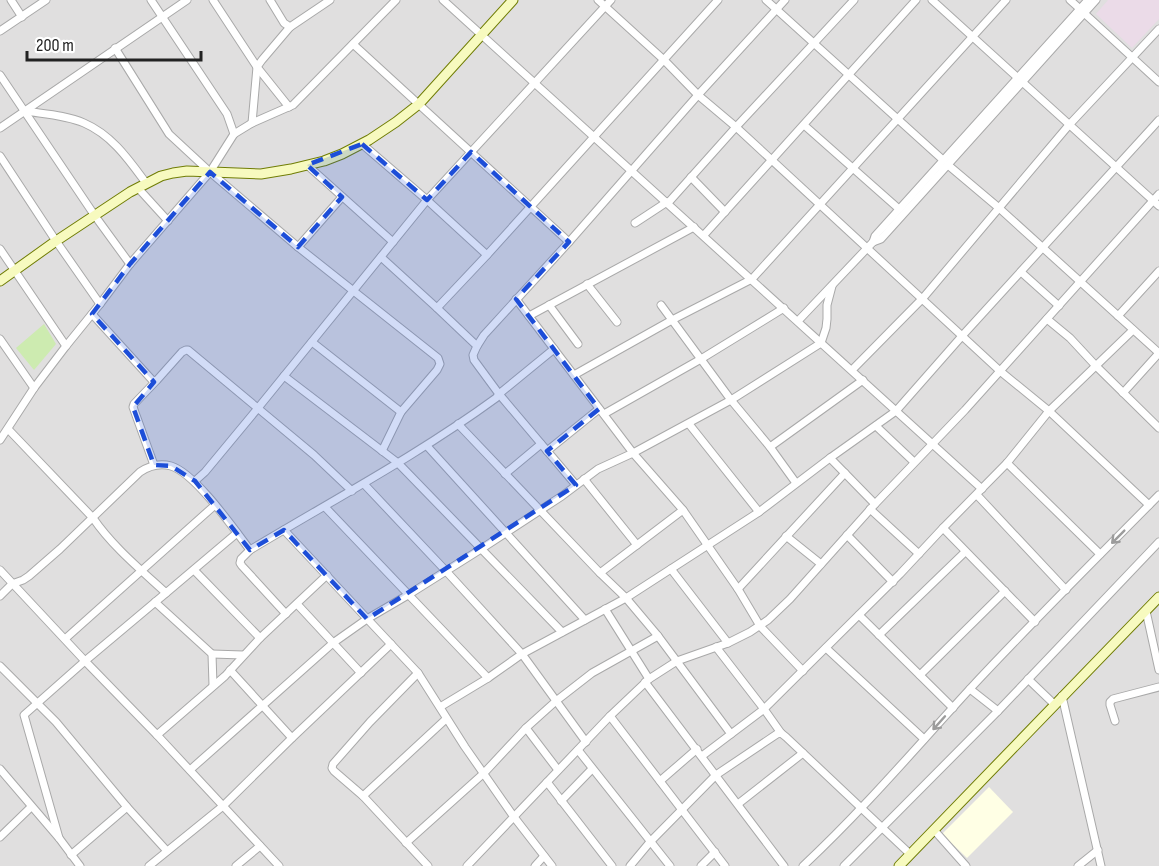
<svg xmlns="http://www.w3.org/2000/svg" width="1159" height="866" font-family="'Sofia Sans Condensed',sans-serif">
	<rect width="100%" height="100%" fill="#f2efe9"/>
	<!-- residential -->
	<rect fill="#e0dfdf" x="0" y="0" width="1159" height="866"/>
	<!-- industrial -->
	<path fill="#ebdbe8" d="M 1108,0 L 1159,0 L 1159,19 L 1132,48 L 1096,14 Z"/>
	<!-- education -->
	<path fill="#ffffe5" d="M 989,787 L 1013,812 L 967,858 L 942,834 Z"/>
	<!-- grass -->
	<path fill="#cdebb0" d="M 44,324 L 56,344 L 34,370 L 16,348 Z"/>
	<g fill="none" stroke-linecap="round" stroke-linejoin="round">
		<!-- street casing -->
		<g stroke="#a9a9a9" stroke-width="9">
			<g id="street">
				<path d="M 11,0 L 22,17"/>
				<path d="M 151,0 L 227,114 L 234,134"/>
				<path d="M 213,0 L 257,67 L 289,107"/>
				<path d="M 270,0 L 284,23 L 290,27 L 330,0"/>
				<path d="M 443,0 L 982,489"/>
				<path d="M 598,0 L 664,60 L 698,95 L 736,127 L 1000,371 L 1049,411 L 1149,505"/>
				<path d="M 766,0 L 943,160"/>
				<path d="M 932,0 L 1159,206"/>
				<path d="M 1070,0 L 1080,9"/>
				<path d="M 1084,13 L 1159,82"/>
				<path d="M 0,31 L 46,0"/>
				<path d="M 353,44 L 569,242"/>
				<path d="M 115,48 L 169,134 L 210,172 L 298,247 L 438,358 L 440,364 L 437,370 L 401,412 L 382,451"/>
				<path d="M 0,75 L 95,216 L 130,264"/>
				<path d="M 25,111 C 44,114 66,115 84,123 C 112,135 129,160 146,183"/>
				<path d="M 252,123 L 257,67 L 262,60 L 290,27"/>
				<path d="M 804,125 L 899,209"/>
				<path d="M 0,128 L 187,0"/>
				<path d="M 362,144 L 427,200 L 487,255"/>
				<path d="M 0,156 L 56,241 L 100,304"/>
				<path d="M 307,165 L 393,242"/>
				<path d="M 948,165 L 999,208 L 1159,353"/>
				<path d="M 691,177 L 725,212"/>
				<path d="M 138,188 L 168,221"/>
				<path d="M 668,203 L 736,127 L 854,0"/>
				<path d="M 635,223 L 667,202"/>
				<path d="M 704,235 L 916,0"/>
				<path d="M 873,242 L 881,239 L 1096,0"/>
				<path d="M 298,247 L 342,197"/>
				<path d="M 0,249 L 66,346"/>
				<path d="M 381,257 L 437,308 L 487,255 L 718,0"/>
				<path d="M 1021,272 L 1059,306"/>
				<path d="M 587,284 L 617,322"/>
				<path d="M 516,299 L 633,453 L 683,510 L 738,589 L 760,626 L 803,671"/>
				<path d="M 549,305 L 578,344"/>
				<path d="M 661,305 L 731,400 L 770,447 L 863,380"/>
				<path d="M 437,308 L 477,346"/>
				<path d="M 92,314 L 153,381 L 157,380 L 182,352 L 186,350 L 188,350 L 314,455 L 352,491"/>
				<path d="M 529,316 L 694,227"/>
				<path d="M 1118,316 L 1159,271"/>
				<path d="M 1047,319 L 1070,338 L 1096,366 L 1159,428"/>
				<path d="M 798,321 L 873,242 L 875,236 L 1088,0"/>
				<path d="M 0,339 L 34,388"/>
				<path d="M 312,342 L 401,412"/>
				<path d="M 554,349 L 499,394 L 576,485"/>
				<path d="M 852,370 L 923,298 L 1069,125 L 1159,29"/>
				<path d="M 574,375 L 672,320 L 752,279 L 1006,0"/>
				<path d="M 284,376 L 398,463 L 562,632"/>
				<path d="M 1123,393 L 1159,353"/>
				<path d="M 604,414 L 701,359 L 784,308"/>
				<path d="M 458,424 L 600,573 L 626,598 L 759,512 L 830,458 L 896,411 L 962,336 L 1159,120"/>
				<path d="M 689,424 L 759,512"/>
				<path d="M 876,426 L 914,462"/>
				<path d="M 8,429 L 93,518 C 112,546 141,570 166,593 L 237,533"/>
				<path d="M 0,440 L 34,388 L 66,346 L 100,304 L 130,264 L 210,172 L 234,134 L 252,123 L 293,105 L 396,0"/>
				<path d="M 427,446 L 585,620"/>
				<path d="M 770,447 L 796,483"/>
				<path d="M 547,451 L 599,409"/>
				<path d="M 830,458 L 875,504"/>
				<path d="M 1007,463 L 1100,554"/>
				<path d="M 154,465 L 133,407 L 134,404 L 156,381"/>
				<path d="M 505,474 L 541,444"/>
				<path d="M 584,479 L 637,545"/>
				<path d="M 195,481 L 205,472 L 258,408 L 427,200 L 611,0"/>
				<path d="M 364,484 L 446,571 L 522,654 L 586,742"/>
				<path d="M 977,495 L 1066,590"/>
				<path d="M 325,507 L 488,678"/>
				<path d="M 870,509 L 919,554"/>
				<path d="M 943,528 L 1035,622"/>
				<path d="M 284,530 L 418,673 L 465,747 L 514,817 L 552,866"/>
				<path d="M 847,535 L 893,582"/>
				<path d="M 786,536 L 821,564"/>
				<path d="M 671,569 L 728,643"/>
				<path d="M 0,570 L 85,661 L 24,715 L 59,838"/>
				<path d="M 194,570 L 260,638"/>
				<path d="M 600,573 L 683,510"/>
				<path d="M 738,589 L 845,473"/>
				<path d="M 166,593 L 85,661 L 157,735 L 225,676 L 260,638 L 327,575"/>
				<path d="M 0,596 L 12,584 L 23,580 L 29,576 L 60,549 L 140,472 C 149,466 160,463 171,466 C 195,473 234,529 250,550"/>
				<path d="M 155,602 L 212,654 L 213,685"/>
				<path d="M 297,604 L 361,673"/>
				<path d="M 605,609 L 649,679"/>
				<path d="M 1146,611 L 1159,670"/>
				<path d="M 286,614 L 242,566 L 240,563 L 241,559 L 250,550 C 333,500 418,455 496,398 L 499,394 L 474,360 L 473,355 L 477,346 L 484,335 L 569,242 L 698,95 L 785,0"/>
				<path d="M 859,615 L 953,708"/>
				<path d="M 879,635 L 965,552"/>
				<path d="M 65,639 L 215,505"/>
				<path d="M 716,647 L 764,709 L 781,733"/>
				<path d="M 826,648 L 924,739"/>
				<path d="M 212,654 L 243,655"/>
				<path d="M 0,666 L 56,722 L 127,807 L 167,851"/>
				<path d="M 230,670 L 292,738"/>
				<path d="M 418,673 L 370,722 L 333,764 L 332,768 L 334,771 L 363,796 L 428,866"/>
				<path d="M 920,675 L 1005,591"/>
				<path d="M 1028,679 L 1054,704"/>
				<path d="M 645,682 L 784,866"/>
				<path d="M 970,689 L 998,711"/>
				<path d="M 1062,696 L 1101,866"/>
				<path d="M 440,707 L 488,678 L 522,654 L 626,598 L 658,636 L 731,734 L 702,756"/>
				<path d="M 610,716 L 725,866"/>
				<path d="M 1115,721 L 1110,705 L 1110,702 L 1113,699 L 1159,687"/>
				<path d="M 526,728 L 558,770"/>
				<path d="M 731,734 L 764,709 L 900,574 L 943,528 L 1007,463 L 1049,411 L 1133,330"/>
				<path d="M 157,735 L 279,866"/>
				<path d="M 578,750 L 670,866"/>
				<path d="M 0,769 L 59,838 L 80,866"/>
				<path d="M 190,770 L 333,643 L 367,619 L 408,595 L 481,549 L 562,496 L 598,469 L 633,453 L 731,400 L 821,343 L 826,328 L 827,319 L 827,305 L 832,286"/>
				<path d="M 660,781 L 697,749"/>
				<path d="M 547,782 L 612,866"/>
				<path d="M 363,796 L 446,719"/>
				<path d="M 561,801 L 592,769"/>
				<path d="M 738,804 L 803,753"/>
				<path d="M 934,830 L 966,866"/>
				<path d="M 0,837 L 31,807"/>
				<path d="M 406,843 L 484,773 L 526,728 L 556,701 L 592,673 L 658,636"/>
				<path d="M 71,855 L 127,807"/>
				<path d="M 149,866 L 223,806 L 292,738 L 391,644"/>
				<path d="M 236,866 L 260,846"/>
				<path d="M 467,866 L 610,716 L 649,679 L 677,661 L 728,643 L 750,632 L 768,620 L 790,599 L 875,504 L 965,410 L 1159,194"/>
				<path d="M 535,866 L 544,856"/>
				<path d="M 630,866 L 650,842 L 716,775 L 777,734 L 781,733 L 786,737 L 910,854"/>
				<path d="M 701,866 L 715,852"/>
				<path d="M 803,866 C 862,811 914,750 968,691 C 1030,624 1095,560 1159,495"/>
				<path d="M 844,866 L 998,711 L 1159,542"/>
				<path d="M 1078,866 L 1098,850"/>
			</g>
		</g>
		<!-- secondary casing -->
		<g stroke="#707d05" stroke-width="11">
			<g id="secondary">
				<path d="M 0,281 L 56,241 L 130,192 L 161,176 L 173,173 L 187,171 L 261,174 L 291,169 L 324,161 L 342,154 L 369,140 L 396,122 L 419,104 L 513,0"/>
				<path d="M 899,866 L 1159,597"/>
			</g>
		</g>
		<!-- street -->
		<use href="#street" stroke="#fff" stroke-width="7"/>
		<!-- secondary -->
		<use href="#secondary" stroke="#f7fabf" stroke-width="9"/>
	</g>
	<!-- one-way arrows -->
	<defs><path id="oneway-shaft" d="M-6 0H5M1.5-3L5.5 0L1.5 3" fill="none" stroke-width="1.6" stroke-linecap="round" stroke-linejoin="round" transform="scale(1.5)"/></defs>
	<g stroke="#9c9c9c">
		<use href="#oneway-shaft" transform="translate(1118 537) rotate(135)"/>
		<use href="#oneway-shaft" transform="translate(939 723) rotate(132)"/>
	</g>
	<!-- marked area -->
	<path fill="#1d4ed8" fill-opacity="0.2" stroke="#1d4ed8" stroke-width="4.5" stroke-dasharray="12 8" stroke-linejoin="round" d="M 362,144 L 427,200 L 471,152 L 569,242 L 516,299 L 599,409 L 547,451 L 576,485 L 367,619 L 284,530 L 250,550 L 195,481 L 171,466 L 154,465 L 133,407 L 154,382 L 92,314 L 130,264 L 210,172 L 298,247 L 342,197 L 307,165 Z"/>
	<!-- scale -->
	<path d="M27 51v9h174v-9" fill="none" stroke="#222222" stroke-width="3"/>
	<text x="36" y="51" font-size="18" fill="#222222" stroke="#ffffff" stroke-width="4.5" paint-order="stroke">200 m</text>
</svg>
